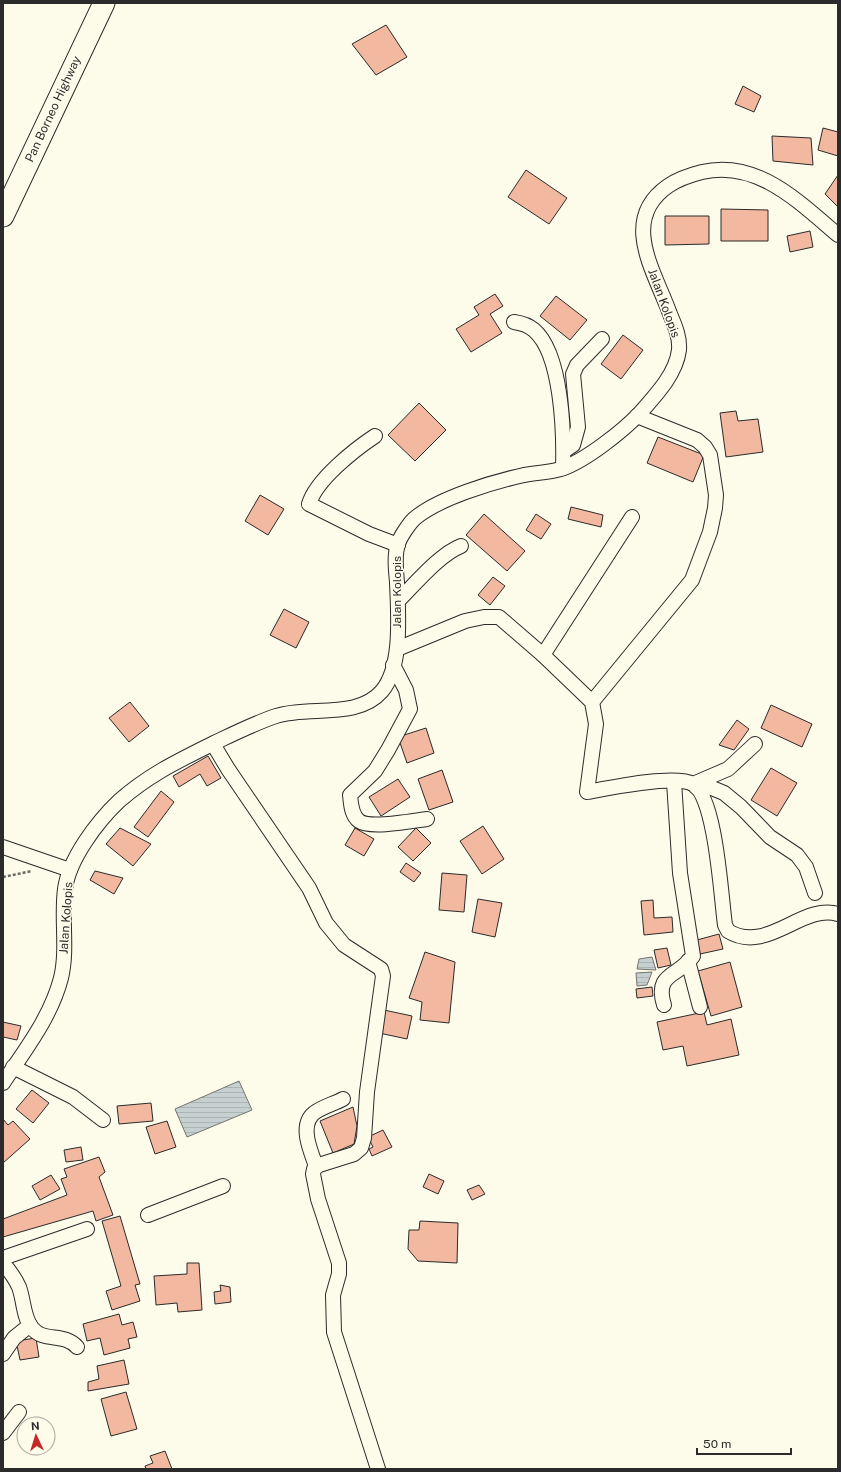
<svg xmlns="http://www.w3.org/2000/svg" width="841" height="1472" font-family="'Public Sans',sans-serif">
	<defs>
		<pattern id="water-rules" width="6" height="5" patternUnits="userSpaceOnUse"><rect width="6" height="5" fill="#c7d0d0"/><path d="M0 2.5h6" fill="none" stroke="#abb3b3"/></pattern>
	</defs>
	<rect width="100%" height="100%" fill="#fdfbea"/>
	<!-- water -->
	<g fill="url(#water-rules)" stroke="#74746e">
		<path d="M 652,957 L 656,970 L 637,969 L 639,959 Z"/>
		<path d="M 652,972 L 647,985 L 637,986 L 636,973 Z"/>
		<path d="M 239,1081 L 252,1110 L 187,1137 L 175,1109 Z"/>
	</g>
	<!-- building -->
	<g fill="#f2b8a0" stroke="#2b2b2b">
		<path d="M 386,25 L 407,57 L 376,75 L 352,44 Z"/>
		<path d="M 743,86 L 761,96 L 754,112 L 735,104 Z"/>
		<path d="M 823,128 L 838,132 L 838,156 L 818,150 Z"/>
		<path d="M 772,136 L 811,138 L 813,165 L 773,161 Z"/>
		<path d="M 526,170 L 567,198 L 549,224 L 508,197 Z"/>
		<path d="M 838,175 L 838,207 L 825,194 Z"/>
		<path d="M 721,209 L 768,210 L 768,241 L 721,241 Z"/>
		<path d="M 665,216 L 709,216 L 709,244 L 665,245 Z"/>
		<path d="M 810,231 L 813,247 L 790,252 L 787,236 Z"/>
		<path d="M 495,294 L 503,306 L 490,314 L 502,333 L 471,352 L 456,329 L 479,315 L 474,307 Z"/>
		<path d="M 556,296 L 587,320 L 570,340 L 540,316 Z"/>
		<path d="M 623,335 L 643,350 L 621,379 L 601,364 Z"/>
		<path d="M 419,403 L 446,430 L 415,461 L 388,435 Z"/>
		<path d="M 736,411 L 738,421 L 758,419 L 763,452 L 726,457 L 720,413 Z"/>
		<path d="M 658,437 L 704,455 L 693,482 L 647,463 Z"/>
		<path d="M 260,495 L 284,509 L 268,535 L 245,521 Z"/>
		<path d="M 571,507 L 603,515 L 601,527 L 568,519 Z"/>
		<path d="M 484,514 L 525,551 L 507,571 L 466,535 Z"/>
		<path d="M 536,514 L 551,524 L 541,539 L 526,530 Z"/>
		<path d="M 493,577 L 505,586 L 490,605 L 478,595 Z"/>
		<path d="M 284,609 L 309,622 L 296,648 L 270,635 Z"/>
		<path d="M 130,702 L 149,726 L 129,742 L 109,718 Z"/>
		<path d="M 771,705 L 812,724 L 802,747 L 761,728 Z"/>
		<path d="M 737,720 L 749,729 L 734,750 L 719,745 Z"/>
		<path d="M 426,728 L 434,753 L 407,763 L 398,737 Z"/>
		<path d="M 208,756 L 221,778 L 207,786 L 200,774 L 179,787 L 173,776 Z"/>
		<path d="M 771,768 L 797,783 L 777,816 L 751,800 Z"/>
		<path d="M 442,770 L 453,802 L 429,810 L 418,779 Z"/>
		<path d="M 398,779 L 410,797 L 381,816 L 369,797 Z"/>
		<path d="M 161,791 L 174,802 L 148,837 L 134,827 Z"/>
		<path d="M 483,826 L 504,859 L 482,874 L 460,841 Z"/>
		<path d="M 120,828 L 151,844 L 133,866 L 106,844 Z"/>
		<path d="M 355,828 L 374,839 L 364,856 L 345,845 Z"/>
		<path d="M 416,828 L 431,843 L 413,861 L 398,847 Z"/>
		<path d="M 406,863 L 421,873 L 414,882 L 400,872 Z"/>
		<path d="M 95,871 L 123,878 L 114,894 L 90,880 Z"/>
		<path d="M 442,873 L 467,875 L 464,912 L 439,910 Z"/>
		<path d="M 478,899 L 502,903 L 495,937 L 472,932 Z"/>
		<path d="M 653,900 L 654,918 L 672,917 L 673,932 L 644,935 L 641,901 Z"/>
		<path d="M 719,934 L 723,949 L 700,954 L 697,940 Z"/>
		<path d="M 667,948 L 671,965 L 658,968 L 654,950 Z"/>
		<path d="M 425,952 L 455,962 L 449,1023 L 420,1020 L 422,1002 L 409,998 Z"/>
		<path d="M 730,962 L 742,1007 L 711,1016 L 698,971 Z"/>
		<path d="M 652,987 L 653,996 L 637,998 L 636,989 Z"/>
		<path d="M 384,1010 L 412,1016 L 407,1039 L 379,1033 Z"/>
		<path d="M 704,1012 L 707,1025 L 731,1019 L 739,1055 L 687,1066 L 683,1046 L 663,1050 L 657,1022 Z"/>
		<path d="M 3,1022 L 21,1026 L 17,1040 L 3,1037 Z"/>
		<path d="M 32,1090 L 49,1103 L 33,1123 L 16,1109 Z"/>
		<path d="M 151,1103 L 153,1121 L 119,1124 L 117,1106 Z"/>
		<path d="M 353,1107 L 357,1126 L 354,1144 L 333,1153 L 320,1121 Z"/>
		<path d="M 3,1119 L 8,1125 L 13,1121 L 30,1139 L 3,1163 Z"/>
		<path d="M 167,1121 L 176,1147 L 155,1154 L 146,1127 Z"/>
		<path d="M 383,1130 L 392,1147 L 372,1156 L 369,1149 L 373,1147 L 368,1137 Z"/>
		<path d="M 81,1147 L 83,1160 L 66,1162 L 64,1150 Z"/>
		<path d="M 99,1157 L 105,1172 L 99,1177 L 113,1215 L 96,1221 L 93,1211 L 3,1237 L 3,1219 L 67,1195 L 61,1179 L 67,1177 L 64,1169 Z"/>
		<path d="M 429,1174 L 444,1181 L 438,1194 L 423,1187 Z"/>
		<path d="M 51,1175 L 60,1189 L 40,1200 L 32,1186 Z"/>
		<path d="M 479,1185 L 485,1194 L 472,1200 L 467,1190 Z"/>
		<path d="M 120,1216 L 140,1284 L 135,1285 L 140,1301 L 112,1310 L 106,1291 L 121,1286 L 102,1221 Z"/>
		<path d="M 420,1221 L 458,1223 L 457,1263 L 418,1261 L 408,1249 L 409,1230 L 419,1230 Z"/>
		<path d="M 187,1263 L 199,1263 L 202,1310 L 178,1312 L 177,1303 L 156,1305 L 154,1276 L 187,1274 Z"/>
		<path d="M 220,1285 L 230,1287 L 231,1302 L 215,1304 L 214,1292 L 221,1291 Z"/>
		<path d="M 119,1314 L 122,1325 L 133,1322 L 137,1337 L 128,1339 L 130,1348 L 104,1355 L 100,1338 L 87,1341 L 83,1324 Z"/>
		<path d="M 36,1338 L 39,1357 L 20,1360 L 16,1341 Z"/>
		<path d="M 124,1360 L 129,1384 L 88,1391 L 88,1382 L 99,1379 L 97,1366 Z"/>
		<path d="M 126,1392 L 137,1429 L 111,1436 L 101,1399 Z"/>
		<path d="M 165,1451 L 172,1469 L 146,1469 L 145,1466 L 153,1463 L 150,1456 Z"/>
	</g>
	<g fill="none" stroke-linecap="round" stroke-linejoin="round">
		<!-- minor casing -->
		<g stroke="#2b2b2b" stroke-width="16">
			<g id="minor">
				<path d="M 514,322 C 521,323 528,325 534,330 C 562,354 564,433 563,468"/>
				<path d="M 375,436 C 354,450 316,480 309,504 L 369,534 L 398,545"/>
				<path d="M 564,451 L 573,445 L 578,427 L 573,374 L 577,365 L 602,339"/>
				<path d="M 398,601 C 415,584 440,554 461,546"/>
				<path d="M 397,649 L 465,621 L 484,617 L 499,617 L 543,655 L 592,702 L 596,724 L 587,792 C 609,788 675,774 693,784 C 716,798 721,897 725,925 L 728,931 C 767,955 802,903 838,914"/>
				<path d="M 543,655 L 632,517"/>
				<path d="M 393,665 L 406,690 L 410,709 L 388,750 L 375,771 L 350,795 C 351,803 351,815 359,821 C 370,829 412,821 427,819"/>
				<path d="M 592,702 L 692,580 L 710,532 L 715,508 L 716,495 L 710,455 L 705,447 L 697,440 L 637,416"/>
				<path d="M 213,744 L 228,769 L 309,888 L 326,923 L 344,945 L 381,969 L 383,976 L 367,1092 L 364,1138 L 361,1148 L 354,1154 L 319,1165 L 314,1169 L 313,1174 L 318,1199 L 339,1263 L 339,1274 L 333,1295 L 334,1332 L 378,1469"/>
				<path d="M 693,784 L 728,769 L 755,744"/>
				<path d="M 696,787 L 712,788 L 724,793 L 741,807 L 770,837 L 797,855 L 806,867 L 815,893"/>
				<path d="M 3,847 L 70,870"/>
				<path d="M 688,961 L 700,1007"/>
				<path d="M 664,1005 C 654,972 679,977 693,956 L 680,873 L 674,782"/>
				<path d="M 13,1067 L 73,1097 L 103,1120"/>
				<path d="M 3,1083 C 25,1050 51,1017 61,978 C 68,949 61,918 65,889 C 69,859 97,822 119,801 C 150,774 178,761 214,743 C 235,733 255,723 276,716 C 309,705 357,720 382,691 C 403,666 398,612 397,582 C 396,571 394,555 398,544 C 400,537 409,524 414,519 C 438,498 493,482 524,475 C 536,473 550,472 561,469 C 585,461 623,431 640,413 C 656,395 676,374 679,350 C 680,337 675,326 670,314 C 655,272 619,220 668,186 C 678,179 690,175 702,172 C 757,159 799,202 838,235"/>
				<path d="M 316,1166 C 311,1152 300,1128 312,1115 C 318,1108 334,1104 343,1099"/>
				<path d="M 148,1215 L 223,1186"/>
				<path d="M 3,1258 L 87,1229"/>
				<path d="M 3,1263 C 9,1270 15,1278 19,1287 C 24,1300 23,1317 32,1328 C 44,1343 64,1332 77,1347"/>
				<path d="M 3,1354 L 14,1338 L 30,1325"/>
				<path d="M 3,1433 L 19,1412"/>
			</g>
		</g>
		<!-- highway casing -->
		<g stroke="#2b2b2b" stroke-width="23">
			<path id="highway" d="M 3,216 L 104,3"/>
		</g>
		<!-- path -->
		<path stroke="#6a6964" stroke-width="2.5" stroke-dasharray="3 2" stroke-linecap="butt" d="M 3,877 L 32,871"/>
		<!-- minor -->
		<use href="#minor" stroke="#fdfbea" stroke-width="14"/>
		<!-- highway -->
		<use href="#highway" stroke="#fdfbea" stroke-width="21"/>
	</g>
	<g text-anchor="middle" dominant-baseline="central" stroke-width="3" stroke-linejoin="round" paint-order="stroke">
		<!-- street labels -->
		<g font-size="12" fill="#2b2b2b" stroke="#fdfbea">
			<text transform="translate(53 109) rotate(-65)">Pan Borneo Highway</text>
			<text transform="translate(664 303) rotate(70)">Jalan Kolopis</text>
			<text transform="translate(397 592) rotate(-90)">Jalan Kolopis</text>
			<text transform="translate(66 918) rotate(-86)">Jalan Kolopis</text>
		</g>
	</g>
	<!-- border -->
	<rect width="841" height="1472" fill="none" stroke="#2b2b2b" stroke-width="8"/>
	<!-- north arrow -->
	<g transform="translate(36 1436) rotate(356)"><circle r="19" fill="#fdfbea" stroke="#a9a89e"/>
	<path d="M0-3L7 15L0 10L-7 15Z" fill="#c62828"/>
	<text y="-6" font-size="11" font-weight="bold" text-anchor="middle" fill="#2b2b2b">N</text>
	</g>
	<!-- scale -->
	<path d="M697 1448v6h94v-6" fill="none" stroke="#2b2b2b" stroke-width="2"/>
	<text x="703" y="1448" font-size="12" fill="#2b2b2b" stroke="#fdfbea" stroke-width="3" paint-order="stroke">50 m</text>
</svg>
